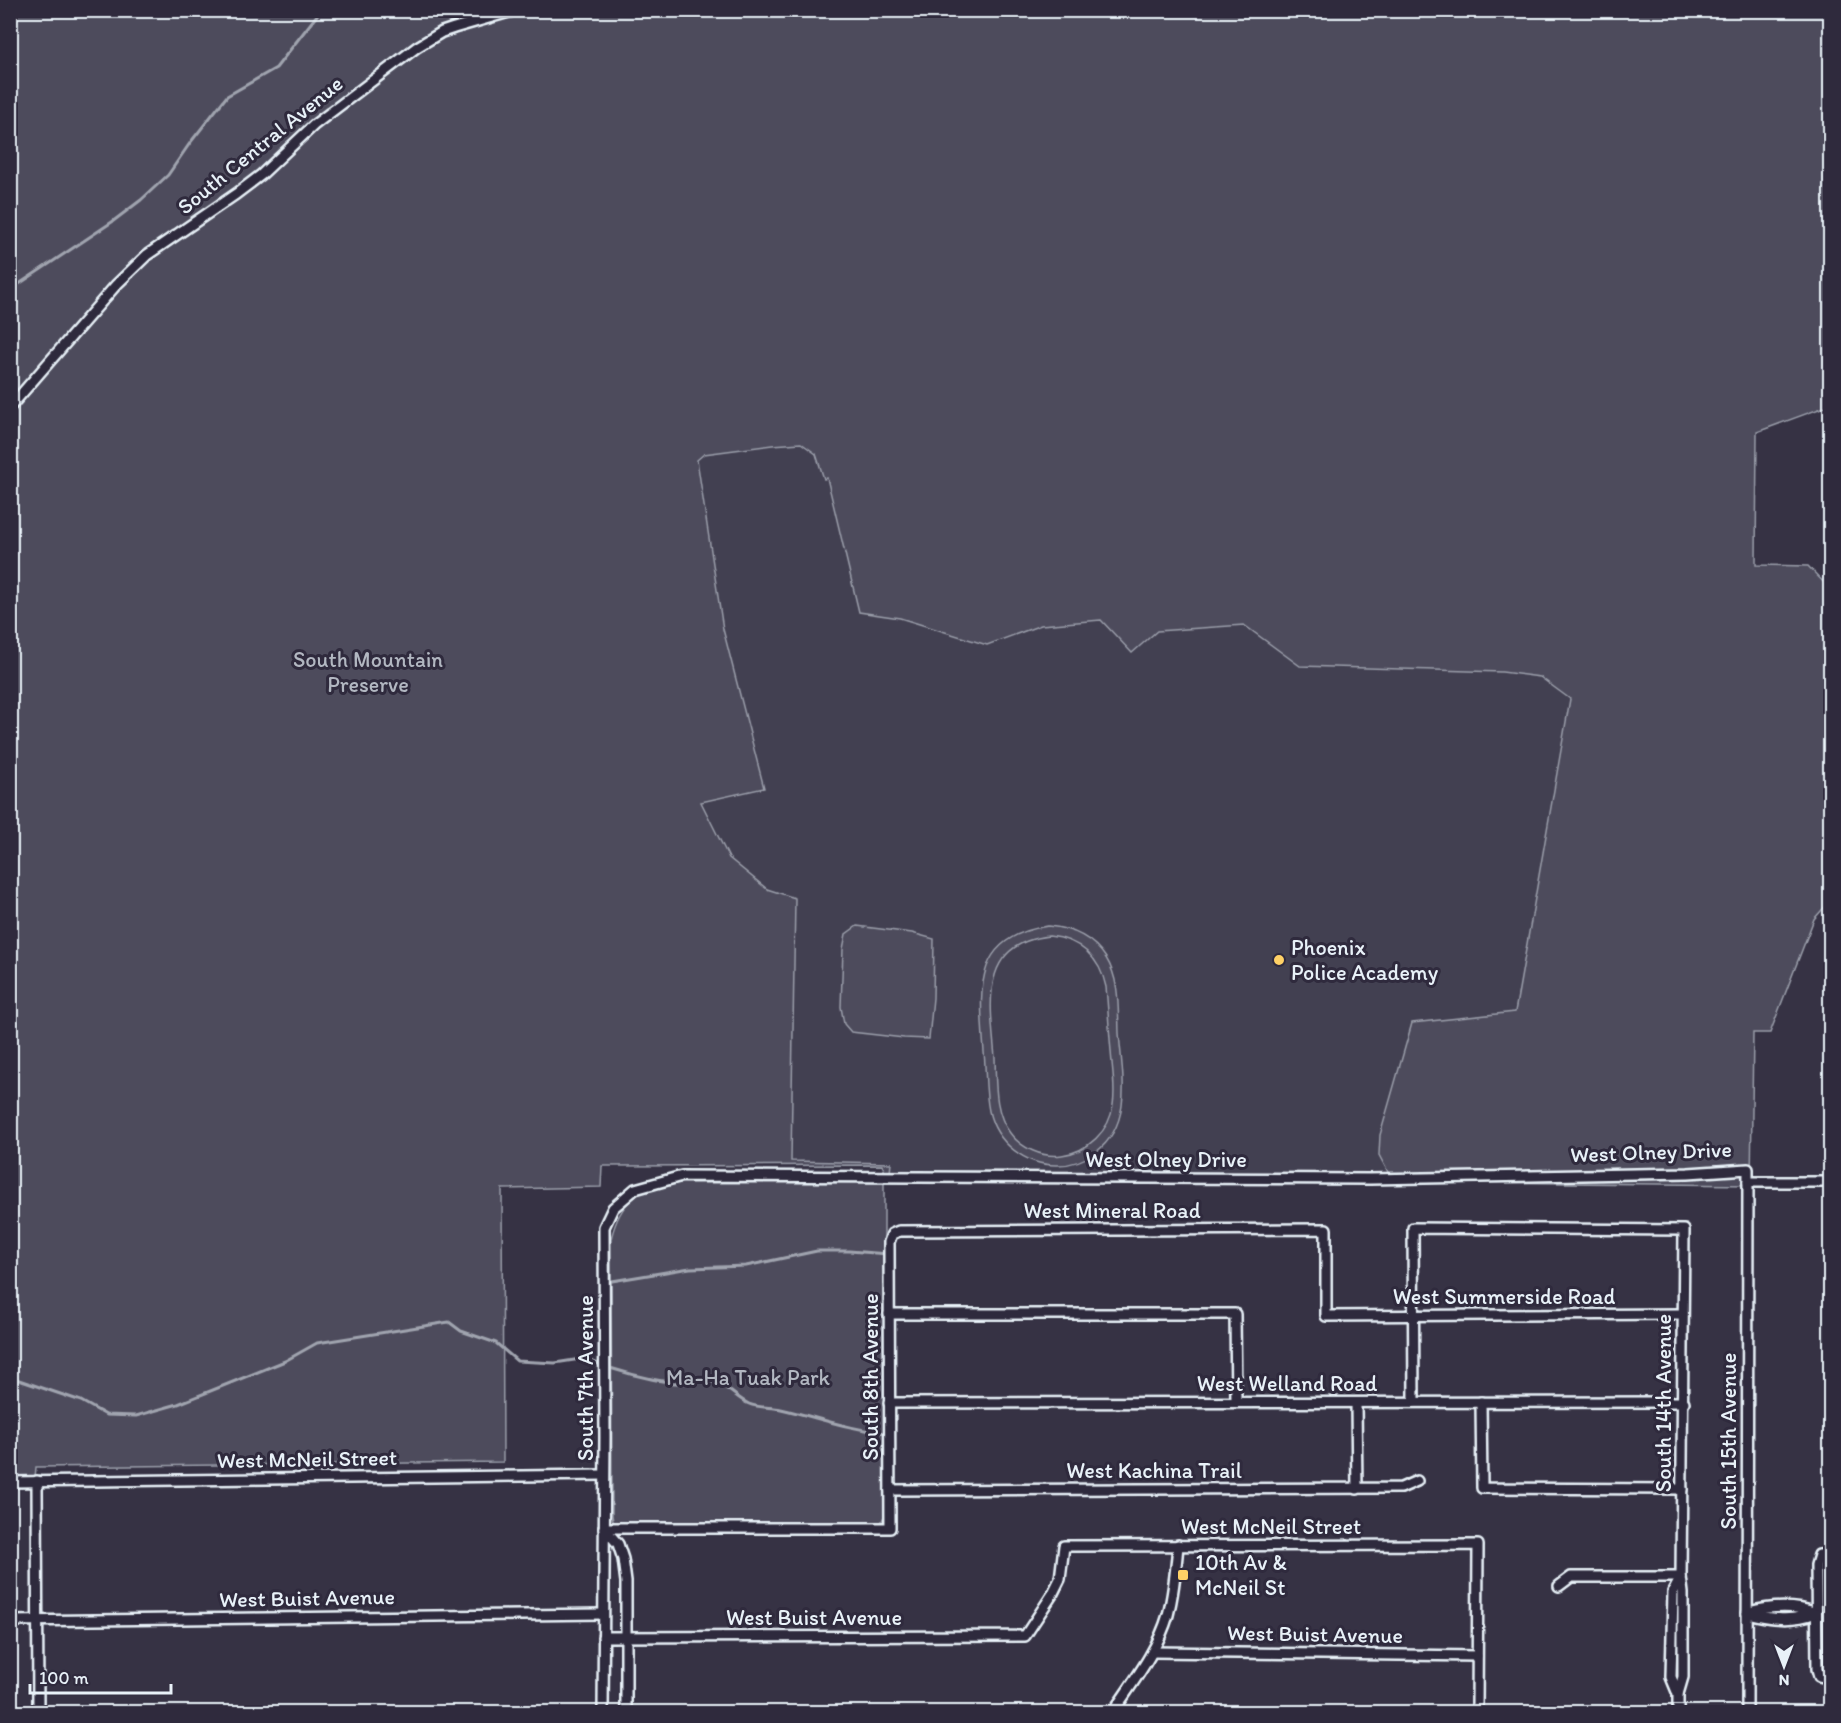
<svg xmlns="http://www.w3.org/2000/svg" width="1841" height="1723" font-family="Itim,sans-serif">
	<rect width="100%" height="100%" fill="#363244"/>
	<filter id="ink" filterUnits="userSpaceOnUse"><feTurbulence type="fractalNoise" baseFrequency=".0167" numOctaves="2"/><feDisplacementMap in="SourceGraphic" scale="12" xChannelSelector="R" yChannelSelector="G"/><feConvolveMatrix kernelMatrix="1 2 1 2 8 2 1 2 1" color-interpolation-filters="sRGB"/></filter>
	<g filter="url(#ink)">
		<!-- built -->
		<path fill="#433f51" d="M 816,435 L 860,612 L 900,618 L 987,645 L 1041,625 L 1101,619 L 1157,631 L 1244,625 L 1300,666 L 1502,672 L 1540,677 L 1570,699 L 1515,1012 L 1412,1023 L 1379,1155 L 1390,1174 L 890,1174 L 890,1163 L 791,1161 L 795,899 L 767,889 L 729,858 L 701,801 L 763,788 L 723,629 L 696,453 Z"/>
		<!-- green -->
		<g fill="#4d4b5c" stroke="#9a9eaa" stroke-width="1.5" fill-rule="evenodd">
			<path d="M 11,11 L 1830,11 L 1830,405 L 1757,432 L 1756,565 L 1808,566 L 1830,589 L 1830,901 L 1814,919 L 1770,1033 L 1753,1033 L 1751,1185 L 887,1176 L 882,1165 L 602,1166 L 601,1187 L 502,1189 L 503,1462 L 36,1467 L 35,1478 L 11,1478 ZM 801,443 L 816,454 L 824,479 L 827,478 L 859,612 L 900,618 L 987,645 L 1041,625 L 1101,620 L 1132,653 L 1157,631 L 1244,625 L 1300,666 L 1502,672 L 1540,677 L 1570,699 L 1515,1012 L 1412,1023 L 1380,1135 L 1379,1155 L 1389,1174 L 890,1173 L 891,1163 L 791,1161 L 795,898 L 767,889 L 729,858 L 701,802 L 764,788 L 723,629 L 697,460 L 704,454 L 772,445 Z"/>
			<path d="M 857,926 L 912,933 L 934,939 L 933,998 L 929,1039 L 904,1038 L 851,1032 L 844,1024 L 841,1007 L 843,949 L 846,934 Z"/>
			<path d="M 1048,926 C 1072,928 1093,938 1106,958 C 1120,980 1118,1008 1119,1033 C 1122,1074 1134,1123 1096,1152 C 1085,1160 1072,1165 1058,1165 C 1026,1166 996,1143 989,1111 C 985,1092 986,1071 984,1052 C 980,992 971,937 1048,926 ZM 1049,936 C 1080,939 1100,958 1106,987 C 1108,1008 1109,1030 1111,1051 C 1112,1068 1116,1088 1113,1105 C 1110,1131 1087,1152 1062,1155 C 1042,1158 1021,1148 1010,1133 C 994,1112 996,1083 995,1058 C 991,1007 977,944 1049,936 Z"/>
			<path d="M 884,1182 L 884,1516 L 881,1523 L 877,1525 L 616,1524 L 613,1521 L 612,1515 L 611,1239 C 620,1200 640,1186 679,1183 Z"/>
		</g>
		<g fill="none" stroke-linecap="round" stroke-linejoin="round">
			<!-- stream -->
			<g stroke="#a0a4af" stroke-width="3">
				<path d="M 10,290 L 112,222 L 141,200 L 168,175 L 190,143 L 227,96 L 276,68 L 321,10"/>
				<path d="M 606,1282 L 690,1268 L 746,1266 L 817,1251 L 849,1251 L 888,1254"/>
				<path d="M 10,1377 L 81,1401 L 106,1415 L 136,1416 L 178,1404 L 285,1361 L 317,1343 L 449,1322 L 461,1331 L 496,1343 L 517,1361 L 555,1363 L 587,1358 L 590,1361 C 617,1371 645,1379 674,1383 C 689,1384 705,1378 719,1384 C 730,1389 738,1399 749,1404 C 758,1408 771,1407 781,1409 C 816,1417 851,1430 887,1433"/>
			</g>
			<!-- minor casing -->
			<g stroke="#e8f1f8" stroke-width="14">
				<g id="minor">
					<path d="M 10,407 L 116,285 L 147,255 L 236,194 L 261,175 L 314,125 L 417,47 L 442,32 L 454,28 L 516,10"/>
					<path d="M 1748,1182 L 1830,1182"/>
					<path d="M 889,1314 L 1235,1314 L 1236,1402"/>
					<path d="M 1414,1402 L 1413,1228 L 1684,1230 L 1681,1577 L 1683,1593 L 1683,1677 L 1678,1694 L 1678,1712"/>
					<path d="M 1481,1402 L 1482,1488 L 1682,1489"/>
					<path d="M 889,1403 L 1684,1402"/>
					<path d="M 1356,1403 L 1357,1489"/>
					<path d="M 37,1481 L 38,1712"/>
					<path d="M 10,1482 L 604,1475"/>
					<path d="M 890,1490 L 1401,1488 L 1417,1481"/>
					<path d="M 604,1528 L 890,1528 L 889,1242 L 892,1234 L 899,1231 L 1326,1229 L 1326,1316 L 1683,1314"/>
					<path d="M 604,1528 L 618,1544 L 623,1559 L 626,1582 L 626,1712"/>
					<path d="M 1830,1554 L 1819,1555 L 1816,1565 L 1817,1669 L 1819,1676 L 1830,1678"/>
					<path d="M 1559,1586 L 1571,1577 L 1681,1577"/>
					<path d="M 1749,1612 C 1772,1606 1794,1605 1816,1613"/>
					<path d="M 1747,1613 C 1771,1619 1792,1622 1816,1613"/>
					<path d="M 10,1621 L 603,1614"/>
					<path d="M 603,1637 L 1025,1636 L 1052,1595 L 1060,1579 L 1064,1546 L 1478,1545 L 1477,1712"/>
					<path d="M 1153,1652 L 1477,1656"/>
					<path d="M 1678,1694 L 1671,1677 L 1673,1592 L 1681,1577"/>
					<path d="M 603,1712 L 605,1437 L 604,1227 L 613,1208 L 635,1189 L 682,1176 L 1370,1179 L 1688,1173 L 1748,1169 L 1747,1712"/>
					<path d="M 1113,1712 C 1133,1682 1158,1650 1168,1615 C 1174,1592 1176,1569 1178,1545"/>
				</g>
			</g>
			<!-- minor -->
			<use href="#minor" stroke="#2f2a3d" stroke-width="9"/>
		</g>
	</g>
	<!-- markers -->
	<g fill="#ffd166" stroke="#2f2a3d" stroke-width="2">
		<circle cx="1279" cy="960" r="6"/>
		<rect x="1177" y="1569" width="12" height="12" rx="3"/>
	</g>
	<g text-anchor="middle" dominant-baseline="central" stroke-width="6" stroke-linejoin="round" paint-order="stroke">
		<!-- street labels -->
		<g font-size="22" fill="#e8f1f8" stroke="#2f2a3d">
			<text transform="translate(260 145) rotate(-39)">South Central Avenue</text>
			<text transform="translate(1651 1152) rotate(-2)">West Olney Drive</text>
			<text x="1166" y="1159">West Olney Drive</text>
			<text x="1112" y="1210">West Mineral Road</text>
			<text x="1504" y="1296">West Summerside Road</text>
			<text transform="translate(870 1377) rotate(-90)">South 8th Avenue</text>
			<text transform="translate(585 1378) rotate(-90)">South 7th Avenue</text>
			<text x="1287" y="1383">West Welland Road</text>
			<text transform="translate(1663 1403) rotate(-90)">South 14th Avenue</text>
			<text transform="translate(1728 1441) rotate(-90)">South 15th Avenue</text>
			<text transform="translate(307 1459) rotate(-1)">West McNeil Street</text>
			<text x="1154" y="1470">West Kachina Trail</text>
			<text x="1271" y="1526">West McNeil Street</text>
			<text transform="translate(307 1598) rotate(-1)">West Buist Avenue</text>
			<text x="814" y="1617">West Buist Avenue</text>
			<text transform="translate(1315 1634) rotate(1)">West Buist Avenue</text>
		</g>
		<!-- park labels -->
		<g font-size="22" fill="#b2b7c1" stroke="#2f2a3d">
			<text x="368" y="659">South Mountain<tspan x="368" dy="25">Preserve</tspan></text>
			<text x="748" y="1377">Ma-Ha Tuak Park</text>
		</g>
		<!-- poi labels -->
		<g font-size="22" fill="#e8f1f8" stroke="#2f2a3d" text-anchor="start">
			<text x="1291" y="947">Phoenix<tspan x="1291" dy="25">Police Academy</tspan></text>
			<text x="1195" y="1562">10th Av &amp;<tspan x="1195" dy="25">McNeil St</tspan></text>
		</g>
	</g>
	<!-- margin -->
	<rect width="1841" height="1723" fill="none" stroke="#2f2a3d" stroke-width="36"/>
	<rect x="18" y="18" width="1805" height="1687" fill="none" stroke="#e8f1f8" stroke-width="2" filter="url(#ink)"/>
	<!-- north arrow -->
	<g transform="translate(1784 1666) rotate(180)" stroke="#2f2a3d" stroke-width="4.5" paint-order="stroke">
	<path d="M0-4.5L10 22L0 15L-10 22Z" fill="#e8f1f8"/>
	<text y="-9" font-size="16" font-weight="bold" text-anchor="middle" fill="#e8f1f8">N</text>
	</g>
	<!-- scale -->
	<path d="M30 1684v9h141v-9" fill="none" stroke="#e8f1f8" stroke-width="3"/>
	<text x="39" y="1684" font-size="18" fill="#e8f1f8" stroke="#2f2a3d" stroke-width="4.5" paint-order="stroke">100 m</text>
</svg>
